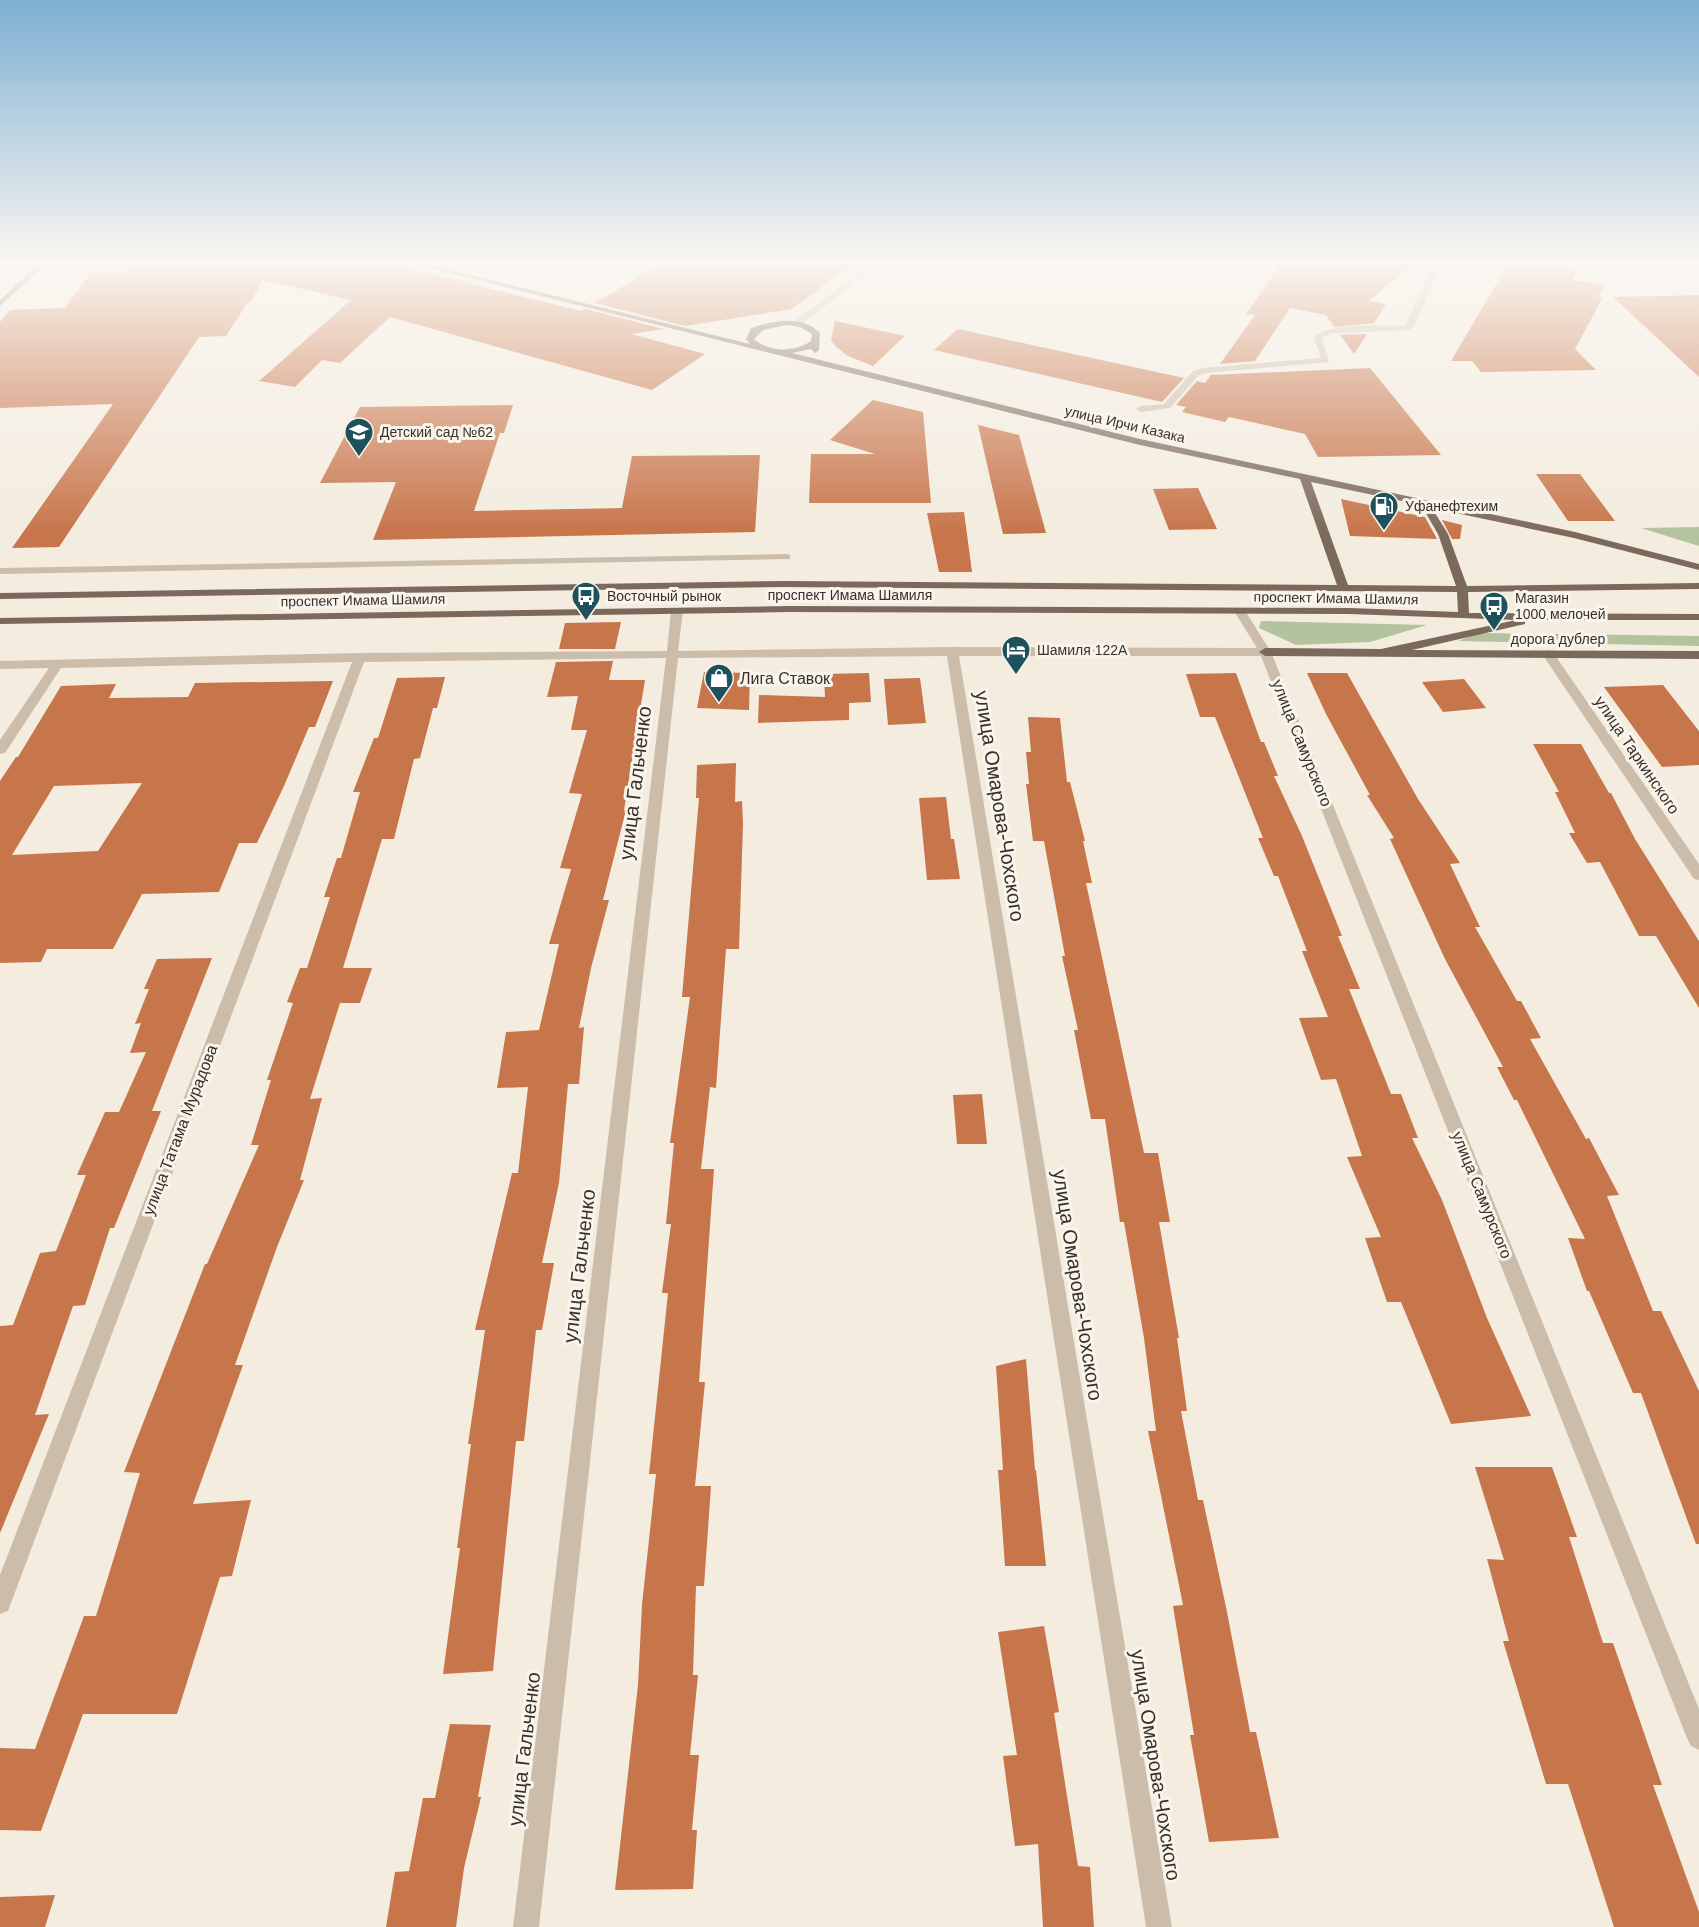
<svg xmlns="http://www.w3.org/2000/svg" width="1699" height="1927" font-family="Helvetica,sans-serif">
	<rect width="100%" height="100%" fill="#f3ecdf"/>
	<!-- green -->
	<g fill="#b3c39e">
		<path d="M 1699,527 L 1699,546 L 1641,528 Z"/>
		<path d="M 1261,621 L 1427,625 L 1370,642 L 1296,645 L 1259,628 Z"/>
		<path d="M 1479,633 L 1699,636 L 1699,646 L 1458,641 Z"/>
	</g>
	<!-- building -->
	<g fill="#c7754a" fill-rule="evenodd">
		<path d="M 130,264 L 391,264 L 581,311 L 585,309 L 664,329 L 631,334 L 705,354 L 652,390 L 390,317 L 340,363 L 322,360 L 295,387 L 259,381 L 351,300 L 263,280 L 251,301 L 248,302 L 226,336 L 199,337 L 59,547 L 12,548 L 113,404 L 0,408 L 0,322 L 10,310 L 65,308 L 90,274 L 129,272 Z"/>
		<path d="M 661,264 L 853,264 L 792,309 L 685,326 L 595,303 Z"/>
		<path d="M 1281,264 L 1412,264 L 1369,301 L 1386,304 L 1374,323 L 1334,327 L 1326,315 L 1290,308 L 1255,361 L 1220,364 L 1255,315 L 1246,314 Z"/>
		<path d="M 1508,264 L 1538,268 L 1540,264 L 1576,271 L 1572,280 L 1605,285 L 1598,297 L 1603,297 L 1575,349 L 1596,370 L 1481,372 L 1472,361 L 1451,361 Z"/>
		<path d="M 1699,295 L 1699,377 L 1613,297 Z"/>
		<path d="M 835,321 L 905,336 L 873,366 L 848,356 L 835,346 L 831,340 Z"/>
		<path d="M 958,329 L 1184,378 L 1162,402 L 934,350 Z"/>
		<path d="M 1367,334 L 1354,354 L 1340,335 Z"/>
		<path d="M 1370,368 L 1441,455 L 1318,457 L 1305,434 L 1229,417 L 1225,422 L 1182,412 L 1186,407 L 1176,405 L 1197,381 L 1205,383 L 1211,375 Z"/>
		<path d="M 873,400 L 923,412 L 931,503 L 809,503 L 811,454 L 875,454 L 830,440 Z"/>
		<path d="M 513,405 L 504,433 L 500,433 L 474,511 L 622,508 L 632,456 L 760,455 L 755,532 L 373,540 L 396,482 L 320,483 L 360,407 Z"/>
		<path d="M 978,425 L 1019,435 L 1046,533 L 1003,534 Z"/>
		<path d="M 1536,474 L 1580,474 L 1615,521 L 1568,521 Z"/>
		<path d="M 1198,488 L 1217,529 L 1169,530 L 1153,489 Z"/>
		<path d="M 1341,499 L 1425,517 L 1437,539 L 1350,536 Z"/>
		<path d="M 964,512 L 972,572 L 939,572 L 927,513 Z"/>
		<path d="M 1442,520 L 1462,525 L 1460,539 L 1452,539 Z"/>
		<path d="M 621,622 L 615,649 L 559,649 L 565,623 Z"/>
		<path d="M 613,661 L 609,680 L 645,680 L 624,810 L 626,810 L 603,900 L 609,900 L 591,968 L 579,1028 L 584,1027 L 579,1084 L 568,1084 L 559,1183 L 542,1263 L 554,1263 L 542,1330 L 536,1330 L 524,1441 L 516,1441 L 493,1671 L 443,1674 L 460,1548 L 457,1548 L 471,1444 L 468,1444 L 485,1330 L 475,1330 L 512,1173 L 518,1173 L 528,1087 L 497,1088 L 506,1032 L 539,1030 L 559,944 L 549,944 L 571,869 L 560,868 L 582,794 L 569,793 L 587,730 L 571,730 L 578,696 L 547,697 L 556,662 Z"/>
		<path d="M 704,672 L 750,673 L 749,710 L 697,708 Z"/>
		<path d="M 869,673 L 871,702 L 849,703 L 849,720 L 758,723 L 759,695 L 825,697 L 824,674 Z"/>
		<path d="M 1236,673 L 1261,742 L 1264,742 L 1278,776 L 1274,776 L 1302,836 L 1342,936 L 1338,936 L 1360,989 L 1349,989 L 1391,1094 L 1401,1094 L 1418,1138 L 1412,1138 L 1442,1200 L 1487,1318 L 1531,1416 L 1451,1424 L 1401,1302 L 1387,1302 L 1365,1238 L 1381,1237 L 1347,1157 L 1362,1156 L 1336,1079 L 1321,1080 L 1299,1018 L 1328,1017 L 1302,951 L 1307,951 L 1278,876 L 1274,876 L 1258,838 L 1263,838 L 1215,717 L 1200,717 L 1186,674 Z"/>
		<path d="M 1307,673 L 1347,673 L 1418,799 L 1460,863 L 1450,864 L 1480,927 L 1475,927 L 1517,1001 L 1521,1001 L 1541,1038 L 1530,1039 L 1586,1139 L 1589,1138 L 1619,1195 L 1607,1196 L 1653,1311 L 1661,1311 L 1699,1391 L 1699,1544 L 1696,1544 L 1641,1393 L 1633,1393 L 1589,1291 L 1587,1291 L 1568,1238 L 1585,1239 L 1517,1100 L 1514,1100 L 1497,1067 L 1503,1067 L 1445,959 L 1390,839 L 1394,838 L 1367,795 L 1370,795 L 1326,714 Z"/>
		<path d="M 445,677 L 437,708 L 433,708 L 420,758 L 414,759 L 394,839 L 382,839 L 343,968 L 372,968 L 360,1003 L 340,1003 L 310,1099 L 322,1098 L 300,1180 L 304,1180 L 277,1247 L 235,1365 L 243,1365 L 193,1504 L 251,1500 L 232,1576 L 220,1577 L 177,1714 L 83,1714 L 41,1831 L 0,1830 L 0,1748 L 35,1749 L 84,1616 L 96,1616 L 140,1473 L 124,1472 L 205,1264 L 207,1264 L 259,1145 L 251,1145 L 271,1080 L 267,1080 L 293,1003 L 287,1002 L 300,968 L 307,968 L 330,897 L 324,897 L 337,858 L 341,858 L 360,792 L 353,792 L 374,738 L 378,738 L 397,678 Z"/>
		<path d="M 920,678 L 926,723 L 888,725 L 884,679 Z"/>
		<path d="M 1464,679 L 1486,708 L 1443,712 L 1422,682 Z"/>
		<path d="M 333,681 L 315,727 L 309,727 L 284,786 L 257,843 L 239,843 L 219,892 L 142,894 L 113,949 L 47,949 L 41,962 L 0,963 L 0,781 L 16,757 L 18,757 L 61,686 L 116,684 L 109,698 L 188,697 L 195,683 ZM 142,783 L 98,851 L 12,855 L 54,786 Z"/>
		<path d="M 1663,685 L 1699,731 L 1699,765 L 1662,767 L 1604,687 Z"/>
		<path d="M 1028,717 L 1060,718 L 1067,782 L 1070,782 L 1085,841 L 1083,841 L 1092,883 L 1086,883 L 1144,1153 L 1158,1153 L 1170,1222 L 1159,1222 L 1179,1338 L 1177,1338 L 1187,1411 L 1181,1411 L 1198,1500 L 1203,1500 L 1227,1612 L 1250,1732 L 1256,1732 L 1279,1838 L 1209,1842 L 1190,1735 L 1194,1735 L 1173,1606 L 1183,1605 L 1148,1431 L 1156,1431 L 1144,1338 L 1124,1222 L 1120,1222 L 1105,1119 L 1091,1119 L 1074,1030 L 1078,1030 L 1062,956 L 1065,956 L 1044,841 L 1033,841 L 1026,784 L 1029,784 L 1026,752 L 1031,752 Z"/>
		<path d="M 1533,744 L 1581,744 L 1609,793 L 1611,793 L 1635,839 L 1699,941 L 1699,1008 L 1656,936 L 1639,936 L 1600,862 L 1587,863 L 1569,833 L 1575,833 L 1555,792 L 1559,792 Z"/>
		<path d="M 736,763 L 735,802 L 742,801 L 743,824 L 739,949 L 726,949 L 716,1088 L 710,1087 L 701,1169 L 714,1169 L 699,1382 L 705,1382 L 695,1486 L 711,1486 L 704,1586 L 696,1586 L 693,1675 L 698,1675 L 690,1755 L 699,1755 L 692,1830 L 697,1830 L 693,1889 L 615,1890 L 638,1685 L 642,1605 L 656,1474 L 649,1474 L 668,1293 L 662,1293 L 671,1224 L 666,1224 L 674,1143 L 670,1143 L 690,997 L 682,997 L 699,798 L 696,798 L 697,765 Z"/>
		<path d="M 946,797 L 951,839 L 954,839 L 960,879 L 927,880 L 919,798 Z"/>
		<path d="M 212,958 L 152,1111 L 161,1111 L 114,1228 L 110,1228 L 85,1305 L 73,1306 L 35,1415 L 49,1414 L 0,1533 L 0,1326 L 13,1325 L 40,1253 L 56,1251 L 86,1175 L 77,1175 L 105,1112 L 119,1112 L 146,1052 L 130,1053 L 141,1023 L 135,1024 L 149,989 L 144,989 L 157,959 Z"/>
		<path d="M 982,1094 L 987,1144 L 957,1144 L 953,1095 Z"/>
		<path d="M 1026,1359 L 1035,1470 L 1036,1470 L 1046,1566 L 1005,1566 L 998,1470 L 1003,1470 L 996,1366 Z"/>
		<path d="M 1475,1467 L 1552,1467 L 1577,1537 L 1569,1537 L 1603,1643 L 1613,1643 L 1662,1785 L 1653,1785 L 1699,1912 L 1699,1927 L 1614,1927 L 1568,1784 L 1546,1784 L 1503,1641 L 1509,1641 L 1487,1559 L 1504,1560 Z"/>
		<path d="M 1044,1626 L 1059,1712 L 1054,1713 L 1078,1866 L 1090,1867 L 1094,1927 L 1043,1927 L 1038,1844 L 1015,1846 L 1003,1756 L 1017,1755 L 998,1632 Z"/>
		<path d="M 450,1724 L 491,1725 L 478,1797 L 481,1797 L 464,1868 L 456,1927 L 386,1927 L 395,1872 L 409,1871 L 423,1798 L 435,1798 Z"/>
		<path d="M 55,1895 L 45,1927 L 0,1927 L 0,1897 Z"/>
	</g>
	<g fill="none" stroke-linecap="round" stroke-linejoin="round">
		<!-- minor -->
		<g fill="#ccbdaa" fill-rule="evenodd">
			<path d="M 871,264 L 880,264 L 799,326 L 793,326 L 793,322 Z"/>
			<path d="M 1433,264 L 1441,264 L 1415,325 L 1410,330 L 1332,333 L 1322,338 L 1329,362 L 1206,373 L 1199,375 L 1170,408 L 1141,412 L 1136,409 L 1141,406 L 1164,404 L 1193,371 L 1202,368 L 1321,358 L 1314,338 C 1327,322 1383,326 1405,326 Z"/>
			<path d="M 786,554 L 790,555 L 790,559 L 0,574 L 0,568 Z"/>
			<path d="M 677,608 L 683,611 L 678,651 L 952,647 L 1257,648 L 1234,611 L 1240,608 L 1244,609 L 1271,652 L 1699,1709 L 1699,1750 L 1691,1746 L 1687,1738 L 1261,656 L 959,656 L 1172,1927 L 1146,1927 L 947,656 L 678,658 L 539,1927 L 513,1927 L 666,658 L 364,662 L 11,1603 L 8,1611 L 0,1614 L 0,1575 L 352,662 L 61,668 L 5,753 L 0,754 L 0,740 L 49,668 L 0,669 L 0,661 L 360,653 L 667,651 L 671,611 Z"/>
			<path d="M 1548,650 L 1552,651 L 1699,864 L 1699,880 L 1694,879 L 1542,654 Z"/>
		</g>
		<!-- major -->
		<g fill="#7b695b" fill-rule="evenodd">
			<path d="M 38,264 L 46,264 L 0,306 L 0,300 Z"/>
			<path d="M 413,264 L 426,264 L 750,344 L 746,339 L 751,328 C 774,321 801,314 820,333 L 819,350 L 815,353 L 811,349 L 792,353 L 1140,439 L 1575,532 L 1699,564 L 1699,570 L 1574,538 L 1432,508 L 1448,534 L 1467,586 L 1699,583 L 1699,589 L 1468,592 L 1469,613 L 1699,614 L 1699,620 L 1525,620 L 1525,624 L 1412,650 L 1699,651 L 1699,659 L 1265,656 L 1259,652 L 1265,648 L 1381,649 L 1516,620 L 1349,614 L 789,612 L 0,624 L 0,618 L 789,606 L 1349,608 L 1458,612 L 1457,592 L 783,587 L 0,599 L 0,593 L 783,581 L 1337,585 L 1300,479 L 1140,445 ZM 786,325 L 800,327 L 812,334 L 811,341 C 795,352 769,353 754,339 L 763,330 ZM 1311,482 L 1421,505 L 1438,534 L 1456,586 L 1348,585 Z"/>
		</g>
	</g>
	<!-- sky -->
	<linearGradient id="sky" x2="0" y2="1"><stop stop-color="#7db0d2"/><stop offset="0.49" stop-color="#faf6f1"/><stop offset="1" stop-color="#faf6f1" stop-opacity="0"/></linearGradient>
	<rect width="1699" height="534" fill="url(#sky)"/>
	<!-- icons -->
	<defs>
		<g id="school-pin" transform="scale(1.5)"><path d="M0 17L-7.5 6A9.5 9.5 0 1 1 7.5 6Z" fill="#1f515c" stroke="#faf5ec"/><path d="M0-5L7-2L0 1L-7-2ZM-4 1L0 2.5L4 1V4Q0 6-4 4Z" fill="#fff"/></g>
		<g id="fuel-pin" transform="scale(1.5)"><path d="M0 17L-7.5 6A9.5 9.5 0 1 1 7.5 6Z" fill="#1f515c" stroke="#faf5ec"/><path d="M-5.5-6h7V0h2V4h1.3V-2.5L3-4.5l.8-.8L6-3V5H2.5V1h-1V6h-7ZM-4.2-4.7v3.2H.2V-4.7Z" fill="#fff"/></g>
		<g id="bus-pin" transform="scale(1.5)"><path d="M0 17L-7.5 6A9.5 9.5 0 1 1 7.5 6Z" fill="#1f515c" stroke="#faf5ec"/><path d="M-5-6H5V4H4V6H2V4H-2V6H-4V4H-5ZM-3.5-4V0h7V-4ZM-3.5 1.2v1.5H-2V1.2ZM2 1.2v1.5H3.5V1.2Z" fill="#fff"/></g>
		<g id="hotel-pin" transform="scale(1.5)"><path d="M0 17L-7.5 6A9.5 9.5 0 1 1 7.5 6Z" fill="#1f515c" stroke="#faf5ec"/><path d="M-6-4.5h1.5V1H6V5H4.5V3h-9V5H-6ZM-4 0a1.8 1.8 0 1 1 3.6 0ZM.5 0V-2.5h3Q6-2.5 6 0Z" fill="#fff"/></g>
		<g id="shop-pin" transform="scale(1.5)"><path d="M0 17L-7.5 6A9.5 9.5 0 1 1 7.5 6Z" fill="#1f515c" stroke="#faf5ec"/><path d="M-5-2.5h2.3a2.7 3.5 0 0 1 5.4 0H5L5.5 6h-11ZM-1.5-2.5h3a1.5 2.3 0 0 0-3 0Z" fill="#fff"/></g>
	</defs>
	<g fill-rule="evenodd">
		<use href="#school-pin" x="359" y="432"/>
		<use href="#fuel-pin" x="1384" y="506"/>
		<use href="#bus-pin" x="586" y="596"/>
		<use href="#bus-pin" x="1494" y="606"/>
		<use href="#hotel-pin" x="1016" y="650"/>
		<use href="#shop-pin" x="719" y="678"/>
	</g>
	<g text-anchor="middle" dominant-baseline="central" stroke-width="6" stroke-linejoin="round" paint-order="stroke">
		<!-- far-street labels -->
		<g font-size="14" fill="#39302a" stroke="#faf5ec">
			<text transform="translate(1125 424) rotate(13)">улица Ирчи Казака</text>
			<text x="850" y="595">проспект Имама Шамиля</text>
			<text transform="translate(1336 598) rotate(1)">проспект Имама Шамиля</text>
			<text transform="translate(363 600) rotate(-1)">проспект Имама Шамиля</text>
			<text x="1558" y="639">дорога дублер</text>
		</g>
		<!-- far-poi labels -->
		<g font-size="14" fill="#39302a" stroke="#faf5ec" text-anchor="start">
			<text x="380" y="432">Детский сад №62</text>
			<text x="1405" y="506">Уфанефтехим</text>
			<text x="607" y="596">Восточный рынок</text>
			<text x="1515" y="598">Магазин<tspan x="1515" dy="16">1000 мелочей</tspan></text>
			<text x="1037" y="650">Шамиля 122А</text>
		</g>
		<!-- poi labels -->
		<g font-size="16" fill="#39302a" stroke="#faf5ec" text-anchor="start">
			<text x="740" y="678">Лига Ставок</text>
		</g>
		<!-- street labels -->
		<g font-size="16" fill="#39302a" stroke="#faf5ec">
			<text transform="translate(1302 743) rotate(68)">улица Самурского</text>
			<text transform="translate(1637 755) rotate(56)">улица Таркинского</text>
			<text transform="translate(180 1130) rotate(-69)">улица Татама Мурадова</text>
			<text transform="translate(1482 1195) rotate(68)">улица Самурского</text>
		</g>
		<!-- near-street labels -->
		<g font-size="20" fill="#39302a" stroke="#faf5ec">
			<text transform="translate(635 783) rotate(-83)">улица Гальченко</text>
			<text transform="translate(1000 806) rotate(81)">улица Омарова-Чохского</text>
			<text transform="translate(579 1266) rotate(-83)">улица Гальченко</text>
			<text transform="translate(1078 1285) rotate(81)">улица Омарова-Чохского</text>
			<text transform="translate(524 1749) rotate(-83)">улица Гальченко</text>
			<text transform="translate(1156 1765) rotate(81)">улица Омарова-Чохского</text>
		</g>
	</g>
</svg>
